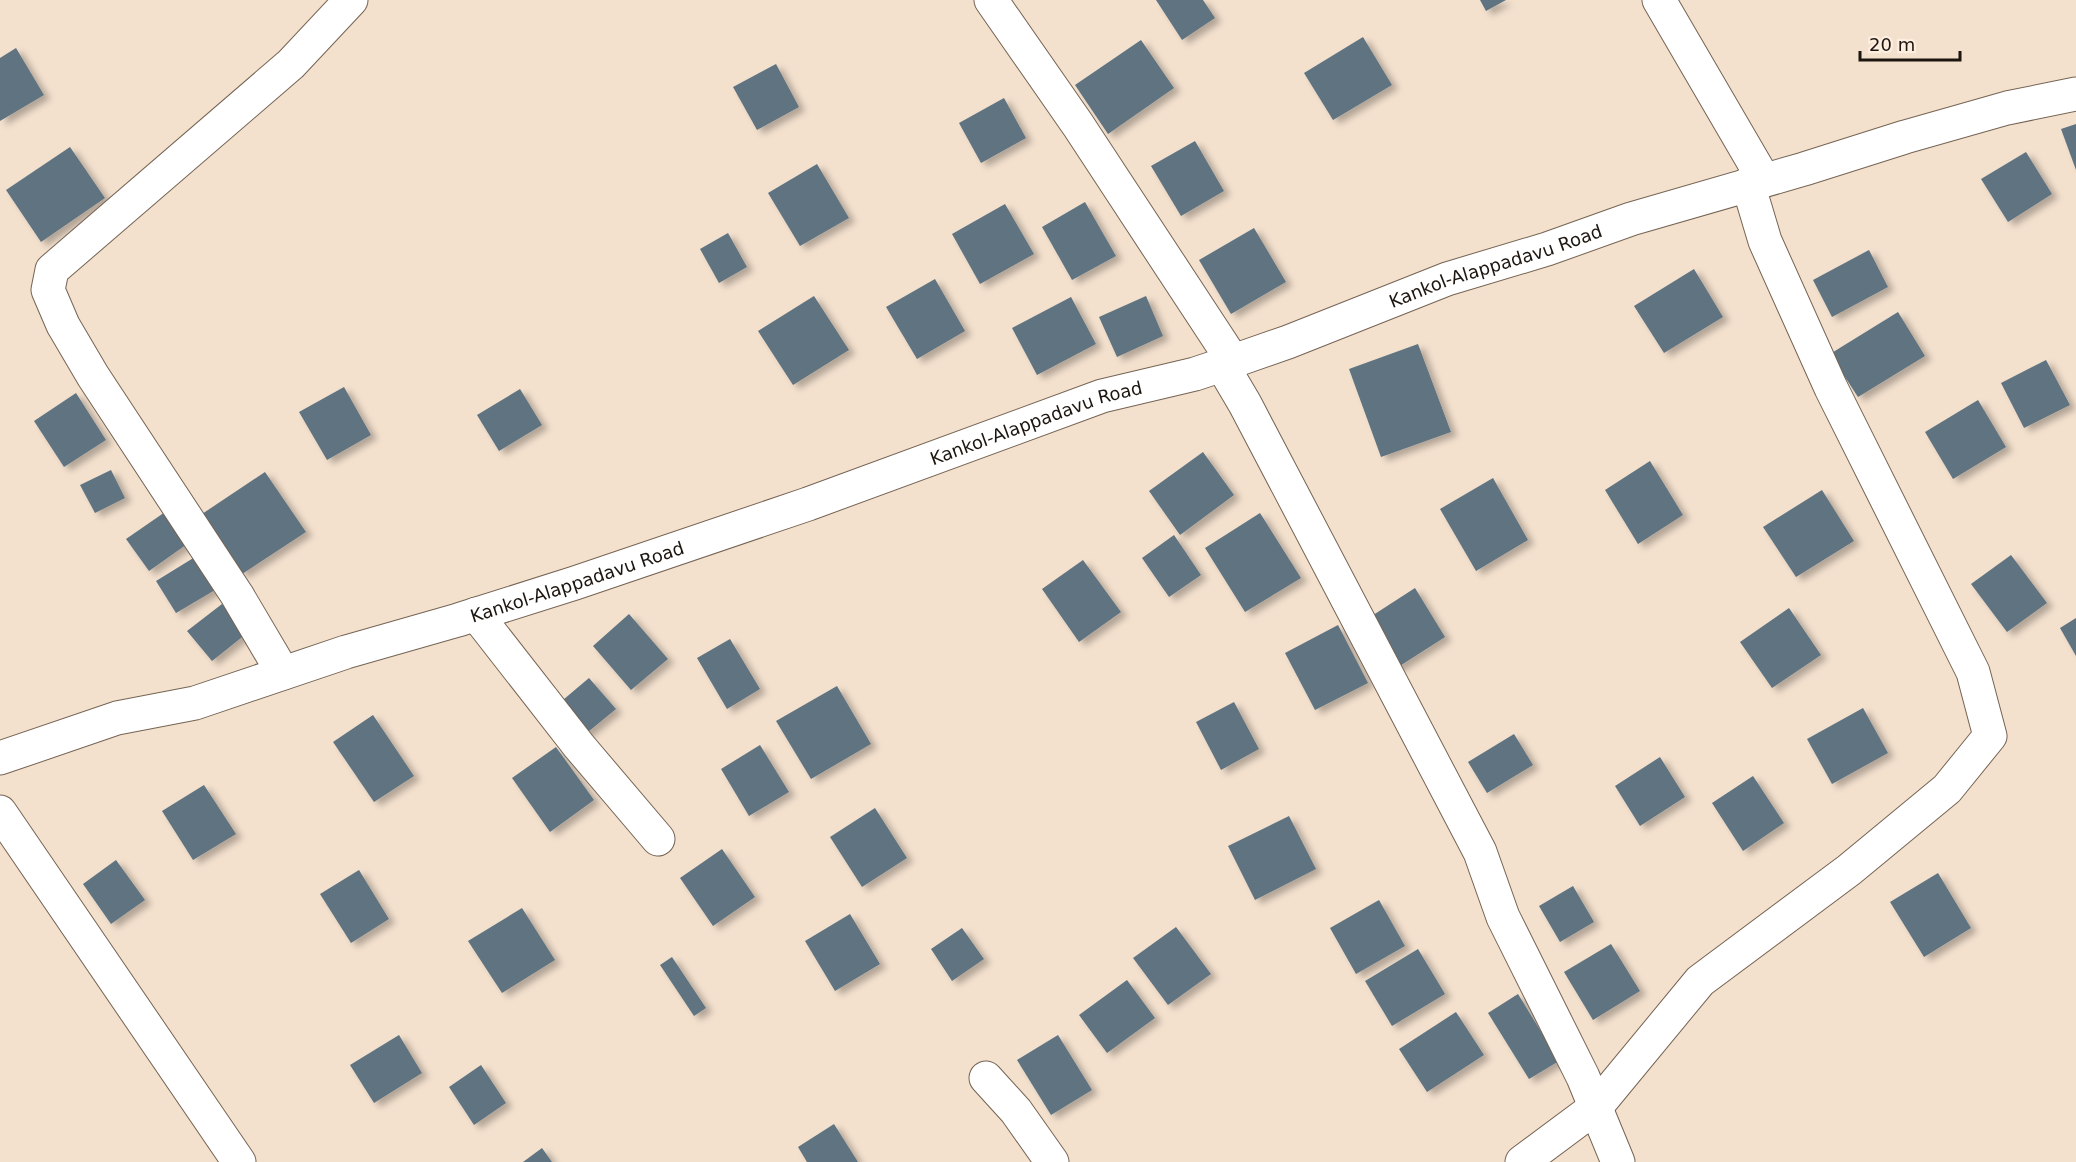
<svg xmlns="http://www.w3.org/2000/svg" width="2076" height="1162" font-family="'DejaVu Sans',sans-serif">
	<defs>
		<filter id="shadow"><feDropShadow dx="6" dy="4" stdDeviation="3" flood-color="#0004"/></filter>
	</defs>
	<rect width="100%" height="100%" fill="#f3e0cd"/>
	<!-- building -->
	<g fill="#5e7381" filter="url(#shadow)">
		<path d="M 1156,0 L 1203,0 L 1215,18 L 1182,40 Z"/>
		<path d="M 1480,0 L 1506,0 L 1486,11 Z"/>
		<path d="M 1363,37 L 1392,85 L 1333,120 L 1304,73 Z"/>
		<path d="M 1141,40 L 1174,88 L 1108,134 L 1075,85 Z"/>
		<path d="M 16,48 L 44,95 L 0,121 L 0,58 Z"/>
		<path d="M 776,64 L 799,107 L 757,130 L 733,87 Z"/>
		<path d="M 1004,98 L 1026,138 L 981,163 L 959,123 Z"/>
		<path d="M 2076,124 L 2076,170 L 2061,129 Z"/>
		<path d="M 1195,141 L 1224,191 L 1181,216 L 1151,166 Z"/>
		<path d="M 70,147 L 105,198 L 41,242 L 6,190 Z"/>
		<path d="M 2026,152 L 2052,194 L 2008,222 L 1981,179 Z"/>
		<path d="M 817,164 L 849,218 L 800,246 L 768,193 Z"/>
		<path d="M 1085,202 L 1116,256 L 1072,280 L 1042,227 Z"/>
		<path d="M 1005,204 L 1034,254 L 980,284 L 952,234 Z"/>
		<path d="M 1254,228 L 1286,282 L 1231,314 L 1199,260 Z"/>
		<path d="M 728,233 L 747,267 L 719,283 L 700,249 Z"/>
		<path d="M 1869,250 L 1888,287 L 1832,317 L 1813,280 Z"/>
		<path d="M 1694,269 L 1723,317 L 1664,353 L 1634,306 Z"/>
		<path d="M 935,279 L 965,331 L 917,359 L 886,307 Z"/>
		<path d="M 814,296 L 849,350 L 793,385 L 758,331 Z"/>
		<path d="M 1146,296 L 1163,336 L 1117,357 L 1099,317 Z"/>
		<path d="M 1071,297 L 1096,344 L 1037,375 L 1012,328 Z"/>
		<path d="M 1898,312 L 1925,356 L 1858,397 L 1830,354 Z"/>
		<path d="M 1418,344 L 1451,432 L 1381,457 L 1349,369 Z"/>
		<path d="M 2046,360 L 2070,405 L 2024,428 L 2001,383 Z"/>
		<path d="M 344,387 L 371,435 L 327,460 L 299,412 Z"/>
		<path d="M 520,389 L 542,425 L 499,451 L 477,415 Z"/>
		<path d="M 76,393 L 106,440 L 64,467 L 34,421 Z"/>
		<path d="M 1978,400 L 2006,447 L 1953,479 L 1925,432 Z"/>
		<path d="M 1203,452 L 1234,495 L 1180,535 L 1149,491 Z"/>
		<path d="M 1650,461 L 1683,515 L 1638,544 L 1605,490 Z"/>
		<path d="M 111,470 L 125,498 L 95,513 L 80,485 Z"/>
		<path d="M 265,472 L 306,532 L 242,574 L 202,514 Z"/>
		<path d="M 1493,478 L 1528,540 L 1476,571 L 1440,509 Z"/>
		<path d="M 1822,490 L 1854,541 L 1796,577 L 1763,527 Z"/>
		<path d="M 168,510 L 190,542 L 149,571 L 126,539 Z"/>
		<path d="M 1260,513 L 1301,578 L 1245,612 L 1205,548 Z"/>
		<path d="M 1174,535 L 1201,575 L 1169,597 L 1142,558 Z"/>
		<path d="M 2011,555 L 2047,603 L 2007,632 L 1971,584 Z"/>
		<path d="M 195,557 L 215,590 L 176,613 L 156,581 Z"/>
		<path d="M 1083,560 L 1121,612 L 1079,642 L 1042,589 Z"/>
		<path d="M 1415,588 L 1445,637 L 1395,669 L 1364,621 Z"/>
		<path d="M 222,604 L 246,634 L 212,661 L 187,631 Z"/>
		<path d="M 1789,608 L 1821,655 L 1772,688 L 1740,642 Z"/>
		<path d="M 629,614 L 668,659 L 631,690 L 593,646 Z"/>
		<path d="M 2076,618 L 2076,656 L 2060,628 Z"/>
		<path d="M 1338,625 L 1368,683 L 1315,710 L 1285,653 Z"/>
		<path d="M 730,639 L 760,689 L 727,709 L 697,658 Z"/>
		<path d="M 589,678 L 616,709 L 583,736 L 557,705 Z"/>
		<path d="M 837,686 L 871,744 L 811,779 L 776,721 Z"/>
		<path d="M 1234,702 L 1259,749 L 1221,770 L 1196,722 Z"/>
		<path d="M 1863,708 L 1888,753 L 1832,784 L 1807,739 Z"/>
		<path d="M 373,715 L 414,776 L 374,802 L 333,742 Z"/>
		<path d="M 1514,734 L 1533,765 L 1487,793 L 1468,762 Z"/>
		<path d="M 760,745 L 789,792 L 749,816 L 721,769 Z"/>
		<path d="M 556,747 L 594,800 L 550,832 L 512,778 Z"/>
		<path d="M 1660,757 L 1685,797 L 1640,826 L 1615,786 Z"/>
		<path d="M 1753,776 L 1784,823 L 1743,851 L 1712,803 Z"/>
		<path d="M 204,785 L 236,834 L 193,860 L 162,811 Z"/>
		<path d="M 875,808 L 907,858 L 862,887 L 830,837 Z"/>
		<path d="M 1289,816 L 1316,869 L 1255,900 L 1228,846 Z"/>
		<path d="M 722,849 L 755,897 L 713,926 L 680,878 Z"/>
		<path d="M 116,860 L 145,900 L 111,924 L 83,884 Z"/>
		<path d="M 359,870 L 389,919 L 351,943 L 320,894 Z"/>
		<path d="M 1938,873 L 1971,928 L 1924,957 L 1890,902 Z"/>
		<path d="M 1573,886 L 1594,922 L 1560,942 L 1539,906 Z"/>
		<path d="M 1379,900 L 1405,946 L 1356,974 L 1330,928 Z"/>
		<path d="M 522,908 L 555,960 L 502,993 L 468,941 Z"/>
		<path d="M 850,914 L 880,964 L 835,991 L 805,941 Z"/>
		<path d="M 1176,927 L 1211,974 L 1168,1005 L 1133,958 Z"/>
		<path d="M 962,928 L 984,959 L 952,981 L 931,949 Z"/>
		<path d="M 1611,944 L 1640,991 L 1593,1020 L 1564,972 Z"/>
		<path d="M 1418,949 L 1445,994 L 1392,1026 L 1365,981 Z"/>
		<path d="M 672,957 L 706,1008 L 694,1016 L 660,965 Z"/>
		<path d="M 1127,980 L 1155,1018 L 1107,1053 L 1079,1015 Z"/>
		<path d="M 1518,994 L 1559,1061 L 1529,1079 L 1488,1013 Z"/>
		<path d="M 1456,1012 L 1484,1055 L 1427,1092 L 1399,1049 Z"/>
		<path d="M 399,1035 L 422,1073 L 374,1103 L 350,1065 Z"/>
		<path d="M 1058,1035 L 1092,1090 L 1051,1115 L 1017,1060 Z"/>
		<path d="M 481,1065 L 506,1103 L 474,1125 L 449,1087 Z"/>
		<path d="M 834,1124 L 858,1162 L 807,1162 L 798,1147 Z"/>
		<path d="M 542,1148 L 552,1162 L 523,1162 Z"/>
	</g>
	<g fill="none" stroke-linecap="round" stroke-linejoin="round">
		<!-- street casing -->
		<g stroke="#756454" stroke-width="35">
			<g id="street">
				<path d="M 991,0 L 1078,125 L 1233,361"/>
				<path d="M 1659,0 L 1764,180"/>
				<path d="M 1222,365 L 1245,404 L 1480,852 L 1503,917 L 1583,1077 L 1618,1162"/>
				<path d="M 476,614 L 579,746 L 658,839"/>
				<path d="M 283,673 L 237,595 L 93,376 L 63,325 L 48,290 L 52,270 L 291,64 L 351,0"/>
				<path d="M 0,812 L 239,1162"/>
				<path d="M 986,1078 L 1016,1111 L 1052,1162"/>
				<path d="M 1522,1162 L 1596,1107 L 1700,981 L 1849,870 L 1947,789 L 1990,736 L 1973,672 L 1831,388 L 1765,241 L 1748,184"/>
			</g>
		</g>
		<!-- secondary casing -->
		<g stroke="#756454" stroke-width="35">
			<g id="secondary">
				<path id="s1" d="M 0,758 L 117,718 L 195,703 L 346,652 L 458,620 L 575,583 L 808,504 L 1102,396 L 1195,374 L 1222,365 L 1288,342 L 1447,279 L 1547,249 L 1631,219 L 1804,169 L 1905,137 L 2007,108 L 2076,94"/>
			</g>
		</g>
		<!-- street -->
		<use href="#street" stroke="#fff" stroke-width="33"/>
		<!-- secondary -->
		<use href="#secondary" stroke="#fff" stroke-width="33"/>
	</g>
	<g text-anchor="middle" dominant-baseline="central" stroke-width="4.5" stroke-linejoin="round" paint-order="stroke">
		<!-- street labels -->
		<g font-size="18" fill="#1d1610" stroke="#feeedf">
			<text stroke="none"><textPath href="#s1" startOffset="1576">Kankol-Alappadavu Road</textPath></text>
			<text stroke="none"><textPath href="#s1" startOffset="1090">Kankol-Alappadavu Road</textPath></text>
			<text stroke="none"><textPath href="#s1" startOffset="604">Kankol-Alappadavu Road</textPath></text>
		</g>
	</g>
	<!-- scale -->
	<path d="M1860 51v9h100v-9" fill="none" stroke="#1d1610" stroke-width="3"/>
	<text x="1869" y="51" font-size="18" fill="#1d1610" stroke="#feeedf" stroke-width="4.5" paint-order="stroke">20 m</text>
</svg>
